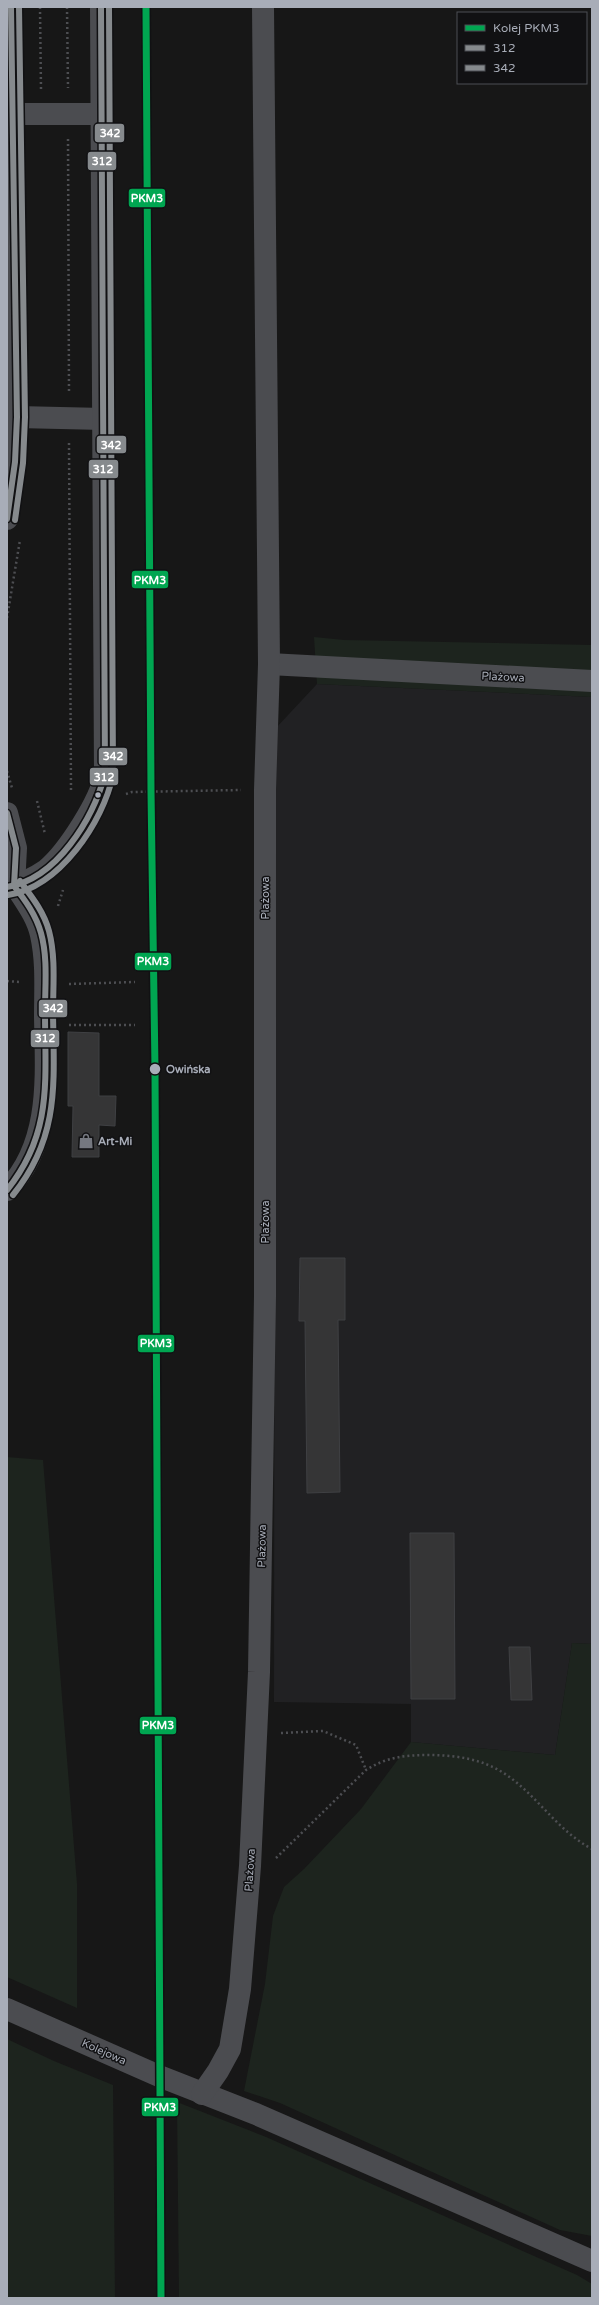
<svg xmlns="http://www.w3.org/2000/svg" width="599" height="2305" font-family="'Varela Round',sans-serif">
	<rect width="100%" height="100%" fill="#171717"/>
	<!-- built -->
	<path fill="#212123" d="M 317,684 L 592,697 L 592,1644 L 572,1643 L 555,1755 L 411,1742 L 411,1704 L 274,1702 L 275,729 Z"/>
	<!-- green -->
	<g fill="#1d241e">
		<path d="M 314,637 L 344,640 L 592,645 L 592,697 L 317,684 Z"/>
		<path d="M 7,1457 L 43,1460 L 77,1884 L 77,2008 L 7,1977 Z"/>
		<path d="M 572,1643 L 592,1644 L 592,2236 L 560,2230 L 280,2103 L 244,2091 L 265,1984 L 273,1916 L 284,1887 L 304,1869 L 361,1809 L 411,1742 L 555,1755 Z"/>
		<path d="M 7,2039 L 54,2061 L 113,2085 L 115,2298 L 7,2298 Z"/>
		<path d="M 177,2102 L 266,2137 L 577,2275 L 592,2284 L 592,2298 L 179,2298 Z"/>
	</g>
	<!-- building -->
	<g fill="#353536" stroke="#3f4043">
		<path d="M 68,1032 L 99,1033 L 99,1096 L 116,1096 L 115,1126 L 99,1125 L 99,1157 L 72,1157 L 73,1106 L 68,1106 Z"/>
		<path d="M 300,1258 L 345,1258 L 345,1320 L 338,1320 L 340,1492 L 307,1493 L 305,1321 L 299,1321 Z"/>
		<path d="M 410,1533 L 454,1533 L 455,1699 L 411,1699 Z"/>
		<path d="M 509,1647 L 530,1647 L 532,1700 L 511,1700 Z"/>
	</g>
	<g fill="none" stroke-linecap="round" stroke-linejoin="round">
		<!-- path -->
		<g stroke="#4d4e52" stroke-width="2.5" stroke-dasharray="2 3" stroke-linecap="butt">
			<path d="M 40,7 L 41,89"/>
			<path d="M 67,7 L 68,88"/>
			<path d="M 68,139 L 69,392"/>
			<path d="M 69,443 L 71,790"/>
			<path d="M 7,618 L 20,540"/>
			<path d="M 7,771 L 12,788"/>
			<path d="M 126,794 L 132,792 L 241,790"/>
			<path d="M 37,801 L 45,834"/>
			<path d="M 58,906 L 63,890"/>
			<path d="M 7,981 L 20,982"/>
			<path d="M 69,984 L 135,982"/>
			<path d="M 69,1025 L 135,1025"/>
			<path d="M 281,1733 L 323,1731 L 356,1745 L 366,1770"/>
			<path d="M 276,1858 L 366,1770 C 386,1757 406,1755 429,1755 C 455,1755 481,1759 502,1772 C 536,1793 556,1830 592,1849"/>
		</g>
		<!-- minor -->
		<g stroke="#4b4c50" stroke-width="22">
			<path d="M 13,114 L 102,114"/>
			<path d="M 17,417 L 104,419"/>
			<path d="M 7,519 L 15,462 L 17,417 L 11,7"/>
			<path d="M 269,664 L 592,681"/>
			<path d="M 7,813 L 16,848 L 14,886"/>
			<path d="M 7,871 C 17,892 36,911 41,935 C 47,962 45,990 45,1017 C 46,1076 52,1144 7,1190"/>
			<path d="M 7,887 C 19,886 36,877 46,870 C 67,853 101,800 105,774 L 101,7"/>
			<path d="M 7,2009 L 159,2076 L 256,2114 L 592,2261"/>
			<path d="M 202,2094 L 218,2071 L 230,2049 L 240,1989 L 250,1866 L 259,1672 L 265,1296 L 265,790 L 269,664 L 263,7"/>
		</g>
		<!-- bus-1 casing -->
		<g stroke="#111113" stroke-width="9">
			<g id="bus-1">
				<path d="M 7,519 L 15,462 L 17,417 L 11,7"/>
				<path d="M 7,813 L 16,848 L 14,886"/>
				<path d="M 7,887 C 57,879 93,819 105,774 L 101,7"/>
				<path d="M 7,1190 C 53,1133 45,1080 45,1011 C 45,986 48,958 41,933 C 36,915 25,900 14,886"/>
			</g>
		</g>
		<!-- bus-2 casing -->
		<g stroke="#111113" stroke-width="9">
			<g id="bus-2">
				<path d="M 15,520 L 23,463 L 25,417 L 19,7"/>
				<path d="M 8,895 C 60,887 103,822 113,775 L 109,7"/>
				<path d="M 13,1195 C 60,1137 54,1083 53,1013 C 53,986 56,958 49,931 C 44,912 32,897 20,881"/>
			</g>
		</g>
		<!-- bus-1 -->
		<use href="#bus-1" stroke="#868a8d" stroke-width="6"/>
		<!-- bus-2 -->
		<use href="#bus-2" stroke="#868a8d" stroke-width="6"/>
		<!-- rail-1 casing -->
		<g stroke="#111113" stroke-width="10">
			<path id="rail-1" d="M 146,7 L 151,791 L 155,1069 L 161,2298"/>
		</g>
		<!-- rail-1 -->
		<use href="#rail-1" stroke="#00a651" stroke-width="7"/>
	</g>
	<!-- icons -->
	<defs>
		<g id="shop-bare" transform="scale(1.2)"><path d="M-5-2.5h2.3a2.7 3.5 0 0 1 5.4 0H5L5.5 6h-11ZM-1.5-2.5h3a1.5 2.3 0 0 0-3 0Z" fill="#757880" stroke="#111113" stroke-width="2.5" paint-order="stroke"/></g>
	</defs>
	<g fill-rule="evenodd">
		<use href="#shop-bare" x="86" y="1141"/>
	</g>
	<!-- markers -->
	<g fill="#a8adb8" stroke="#111113" stroke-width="1.5">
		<circle cx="98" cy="795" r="3.5"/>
		<circle cx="155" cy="1069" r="6"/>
	</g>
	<g text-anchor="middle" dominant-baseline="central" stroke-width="3" stroke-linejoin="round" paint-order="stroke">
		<!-- street labels -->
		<g font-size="11" fill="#a8adb8" stroke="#111113">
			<text transform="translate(503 677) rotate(3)">Plażowa</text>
			<text transform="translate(265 898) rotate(-90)">Plażowa</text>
			<text transform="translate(265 1222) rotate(-90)">Plażowa</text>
			<text transform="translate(262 1546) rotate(-89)">Plażowa</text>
			<text transform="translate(250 1870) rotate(-86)">Plażowa</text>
			<text transform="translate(104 2052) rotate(24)">Kolejowa</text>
		</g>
		<!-- stop labels -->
		<g font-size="11" font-weight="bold" fill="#a8adb8" stroke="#111113" text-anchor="start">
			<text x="166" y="1069">Owińska</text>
		</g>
		<!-- poi labels -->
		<g font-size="11" font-weight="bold" fill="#a8adb8" stroke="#111113" text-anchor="start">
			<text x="98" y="1141">Art-Mi</text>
		</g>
	</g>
	<g stroke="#111113" stroke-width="1.5">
		<rect x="94" y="123" width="31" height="20" rx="4" fill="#868a8d"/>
		<rect x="87" y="151" width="30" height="20" rx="4" fill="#868a8d"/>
		<rect x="128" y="188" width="38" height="20" rx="4" fill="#00a651"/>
		<rect x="96" y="435" width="31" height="19" rx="4" fill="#868a8d"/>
		<rect x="88" y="459" width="31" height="20" rx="4" fill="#868a8d"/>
		<rect x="131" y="570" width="38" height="19" rx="4" fill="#00a651"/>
		<rect x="98" y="747" width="30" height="19" rx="4" fill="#868a8d"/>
		<rect x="89" y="767" width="30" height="19" rx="4" fill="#868a8d"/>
		<rect x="134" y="952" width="38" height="19" rx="4" fill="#00a651"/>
		<rect x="38" y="999" width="30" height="19" rx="4" fill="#868a8d"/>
		<rect x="30" y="1029" width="30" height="19" rx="4" fill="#868a8d"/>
		<rect x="137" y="1334" width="38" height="19" rx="4" fill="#00a651"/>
		<rect x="139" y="1716" width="38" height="19" rx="4" fill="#00a651"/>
		<rect x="141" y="2097" width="38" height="20" rx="4" fill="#00a651"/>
	</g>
	<g font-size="11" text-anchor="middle" font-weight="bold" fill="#fff">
		<text x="110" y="137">342</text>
		<text x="102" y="165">312</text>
		<text x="147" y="202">PKM3</text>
		<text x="111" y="449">342</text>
		<text x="103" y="473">312</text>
		<text x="150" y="584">PKM3</text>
		<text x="113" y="760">342</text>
		<text x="104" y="781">312</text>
		<text x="153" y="965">PKM3</text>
		<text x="53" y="1012">342</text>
		<text x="45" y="1042">312</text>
		<text x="156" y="1347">PKM3</text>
		<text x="158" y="1729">PKM3</text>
		<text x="160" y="2111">PKM3</text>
	</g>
	<!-- border -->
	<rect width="599" height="2305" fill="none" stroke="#a8adb8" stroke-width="16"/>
	<!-- legend -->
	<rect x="457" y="12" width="130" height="72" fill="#111113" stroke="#4d4f55"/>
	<rect x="465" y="25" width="20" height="6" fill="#00a651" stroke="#4d4f55"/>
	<text x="493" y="32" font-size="12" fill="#a8adb8">Kolej PKM3</text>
	<rect x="465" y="45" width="20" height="6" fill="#868a8d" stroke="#4d4f55"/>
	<text x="493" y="52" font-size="12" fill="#a8adb8">312</text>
	<rect x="465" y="65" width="20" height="6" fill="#868a8d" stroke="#4d4f55"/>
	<text x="493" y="72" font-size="12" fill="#a8adb8">342</text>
</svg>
